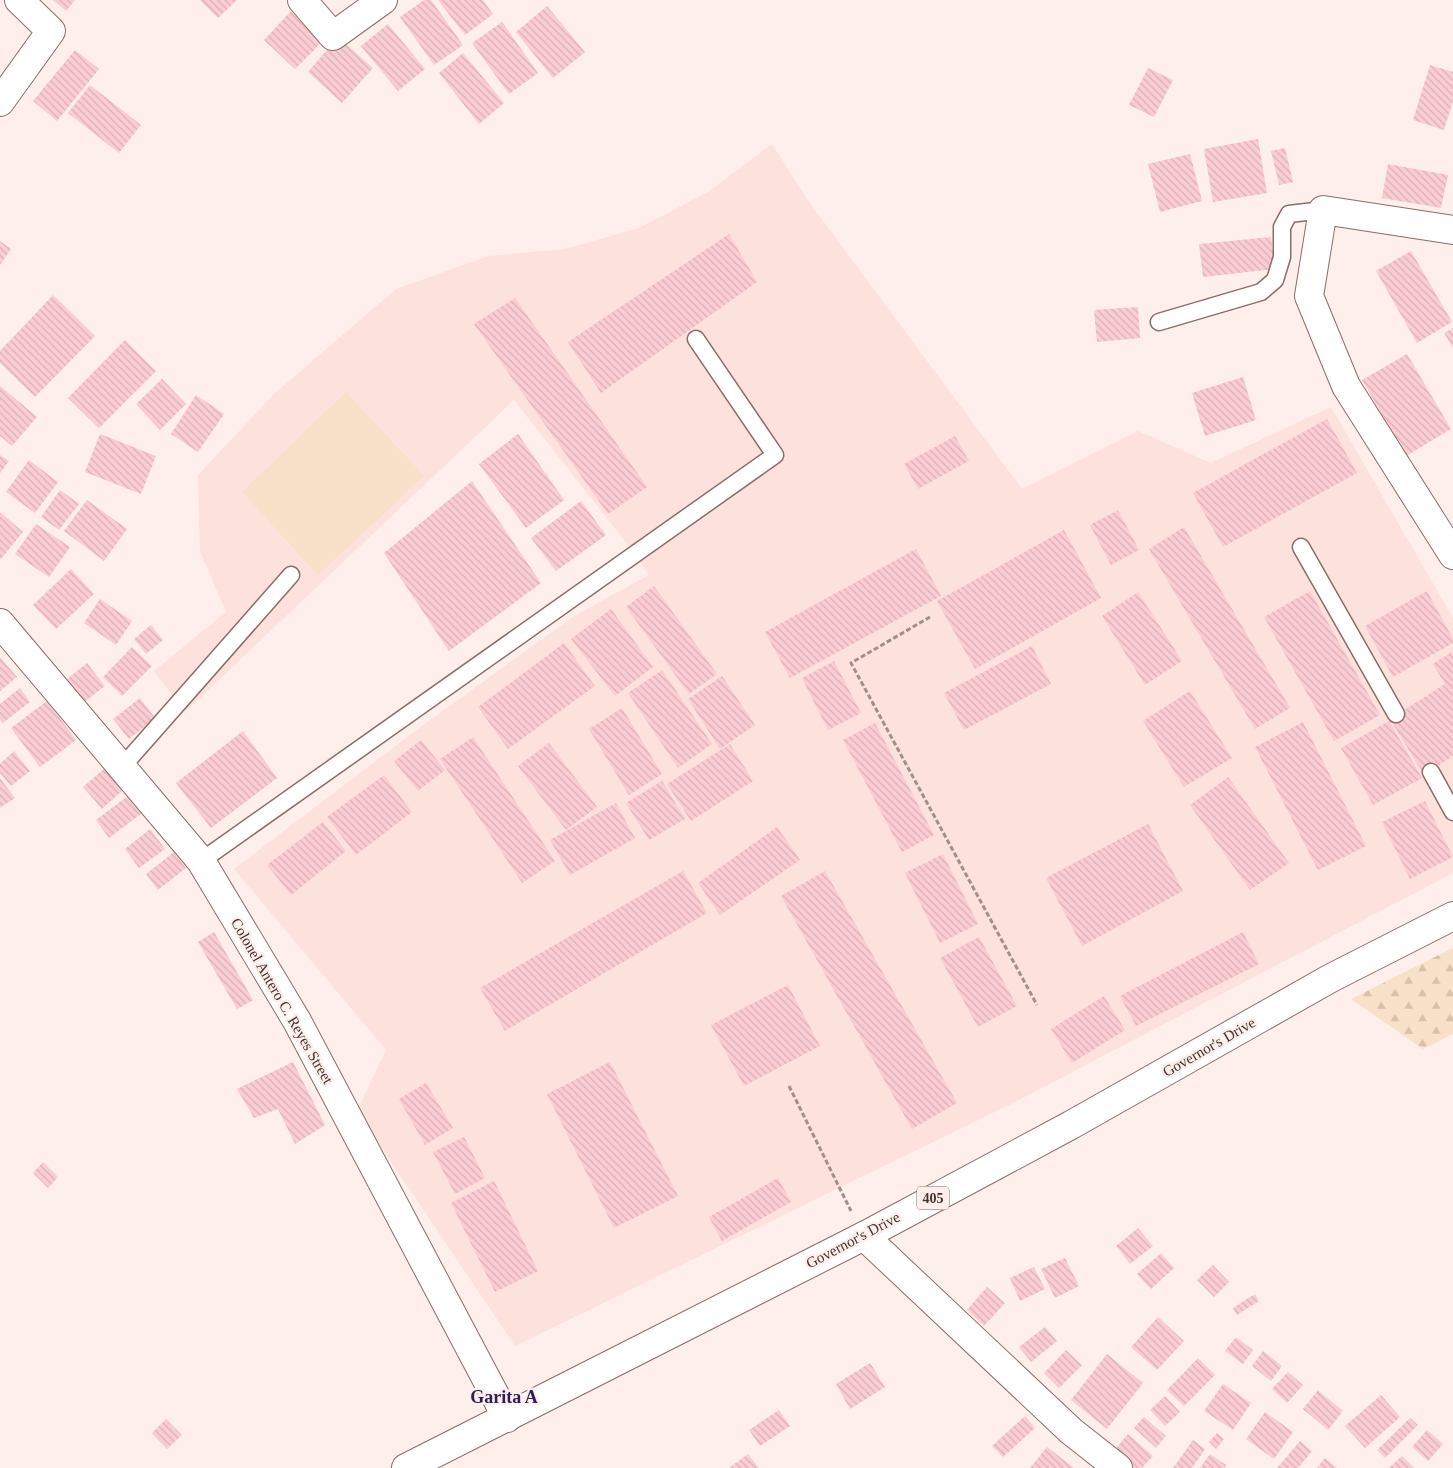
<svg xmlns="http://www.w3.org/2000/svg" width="1453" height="1468" font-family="Georgia,serif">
	<defs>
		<pattern id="forest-firs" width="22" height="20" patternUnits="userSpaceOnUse" patternTransform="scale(1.25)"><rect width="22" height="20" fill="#f8e0c9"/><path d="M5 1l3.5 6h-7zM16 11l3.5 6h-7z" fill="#d6c1ad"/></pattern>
		<pattern id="building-back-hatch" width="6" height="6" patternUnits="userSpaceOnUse" patternTransform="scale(1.25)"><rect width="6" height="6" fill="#fbccd3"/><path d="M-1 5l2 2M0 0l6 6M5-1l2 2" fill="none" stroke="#d8b0b6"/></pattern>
	</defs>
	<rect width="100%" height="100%" fill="#feeeec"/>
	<!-- built -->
	<path fill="#fde1dd" d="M 772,144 L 809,202 L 1022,489 L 1138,431 L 1211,463 L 1331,407 L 1453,618 L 1453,873 L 1013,1103 L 515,1346 L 357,1111 L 386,1050 L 234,869 L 415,731 L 574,616 L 649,575 L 621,536 L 514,400 L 185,712 L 154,671 L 226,612 L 200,551 L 198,475 L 273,395 L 396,289 L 489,256 L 565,249 L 639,228 L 708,192 Z"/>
	<!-- forest -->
	<path fill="url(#forest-firs)" d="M 1453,948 L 1453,1034 L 1423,1049 L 1351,999 Z"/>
	<!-- garden -->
	<path fill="#f8e0c9" d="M 346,392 L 424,476 L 318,575 L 242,492 Z"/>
	<!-- building -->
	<g fill="url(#building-back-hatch)">
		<path d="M 53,0 L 75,0 L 66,11 Z"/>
		<path d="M 200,0 L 237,0 L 218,18 Z"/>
		<path d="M 424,0 L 431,0 L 463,45 L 434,65 L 400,17 Z"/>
		<path d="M 438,0 L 483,0 L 493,14 L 465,35 Z"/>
		<path d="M 297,5 L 329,35 L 295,69 L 264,40 Z"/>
		<path d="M 547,6 L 585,52 L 553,78 L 516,32 Z"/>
		<path d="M 502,22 L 538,73 L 509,94 L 472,43 Z"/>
		<path d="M 388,24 L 425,69 L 398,91 L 361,46 Z"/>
		<path d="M 338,37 L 373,68 L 342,103 L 308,72 Z"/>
		<path d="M 75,50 L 99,69 L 57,121 L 33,101 Z"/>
		<path d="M 463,53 L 504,103 L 479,124 L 439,73 Z"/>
		<path d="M 1430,65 L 1453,72 L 1453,101 L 1444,130 L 1413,120 Z"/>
		<path d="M 1148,68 L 1173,80 L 1154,117 L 1129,105 Z"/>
		<path d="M 90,85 L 141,125 L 119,153 L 68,113 Z"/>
		<path d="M 1258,139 L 1267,193 L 1213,202 L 1204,149 Z"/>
		<path d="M 1285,148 L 1293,182 L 1279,185 L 1271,151 Z"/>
		<path d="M 1190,154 L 1202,201 L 1160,212 L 1148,164 Z"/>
		<path d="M 1388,164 L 1448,175 L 1441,208 L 1382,198 Z"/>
		<path d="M 729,234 L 757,282 L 601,393 L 568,342 Z"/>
		<path d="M 1271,237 L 1275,269 L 1203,277 L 1199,244 Z"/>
		<path d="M 0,241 L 11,249 L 0,265 Z"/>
		<path d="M 1411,251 L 1452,322 L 1417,343 L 1376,271 Z"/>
		<path d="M 53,295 L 95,336 L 35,397 L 0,363 L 0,351 Z"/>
		<path d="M 515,298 L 647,487 L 608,514 L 474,324 Z"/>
		<path d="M 1138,307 L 1140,338 L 1097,342 L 1094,310 Z"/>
		<path d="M 1453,328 L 1453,348 L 1444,333 Z"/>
		<path d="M 125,340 L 156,371 L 99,428 L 68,398 Z"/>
		<path d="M 1407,354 L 1451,429 L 1406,456 L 1362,380 Z"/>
		<path d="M 1243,377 L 1256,420 L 1205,436 L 1192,393 Z"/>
		<path d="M 162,379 L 186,404 L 160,430 L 136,404 Z"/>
		<path d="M 0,386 L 37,417 L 12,446 L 0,436 Z"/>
		<path d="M 196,395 L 224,414 L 198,452 L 171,434 Z"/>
		<path d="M 1327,419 L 1357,473 L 1223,547 L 1193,493 Z"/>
		<path d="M 100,434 L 156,456 L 141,494 L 85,472 Z"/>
		<path d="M 518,434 L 564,500 L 526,528 L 479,464 Z"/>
		<path d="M 955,436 L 969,461 L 918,489 L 904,464 Z"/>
		<path d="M 0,455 L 9,461 L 0,473 Z"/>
		<path d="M 29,460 L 58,482 L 35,513 L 6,492 Z"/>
		<path d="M 472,481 L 541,583 L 449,651 L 384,553 Z"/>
		<path d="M 60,490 L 79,504 L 59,530 L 41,517 Z"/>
		<path d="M 87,500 L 127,529 L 104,561 L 64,531 Z"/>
		<path d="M 581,501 L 606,535 L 556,571 L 531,538 Z"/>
		<path d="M 1118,510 L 1139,550 L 1111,565 L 1090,525 Z"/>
		<path d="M 0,512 L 23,532 L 0,560 Z"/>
		<path d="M 36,524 L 70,547 L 49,577 L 15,554 Z"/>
		<path d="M 1184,527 L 1290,708 L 1255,729 L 1149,549 Z"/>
		<path d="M 1064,530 L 1101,598 L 975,669 L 937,601 Z"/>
		<path d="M 916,549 L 941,596 L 790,678 L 765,632 Z"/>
		<path d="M 71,569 L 94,594 L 56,629 L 33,605 Z"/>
		<path d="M 654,586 L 717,674 L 689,694 L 626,607 Z"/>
		<path d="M 1310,591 L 1380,715 L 1334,741 L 1264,617 Z"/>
		<path d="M 1427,591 L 1453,639 L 1453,643 L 1393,677 L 1365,626 Z"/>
		<path d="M 1138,592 L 1182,661 L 1145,685 L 1102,616 Z"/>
		<path d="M 100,599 L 132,621 L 116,645 L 84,623 Z"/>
		<path d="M 611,609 L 653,667 L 615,696 L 571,639 Z"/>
		<path d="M 151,625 L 163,640 L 146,654 L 134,639 Z"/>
		<path d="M 564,643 L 595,686 L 508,749 L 478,707 Z"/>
		<path d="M 1032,646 L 1051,684 L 964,730 L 944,693 Z"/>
		<path d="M 132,647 L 152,666 L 122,696 L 103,677 Z"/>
		<path d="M 1453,651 L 1453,756 L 1424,775 L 1390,719 L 1445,684 L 1433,664 Z"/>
		<path d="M 0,657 L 17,677 L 0,691 Z"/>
		<path d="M 834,661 L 861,713 L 828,730 L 802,678 Z"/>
		<path d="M 87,663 L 105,686 L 79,706 L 61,684 Z"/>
		<path d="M 662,670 L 712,744 L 678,768 L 628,693 Z"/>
		<path d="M 722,676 L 755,725 L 720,749 L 688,699 Z"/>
		<path d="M 20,688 L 30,702 L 3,723 L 0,719 L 0,704 Z"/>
		<path d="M 1190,691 L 1232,758 L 1184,787 L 1143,721 Z"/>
		<path d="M 140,698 L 155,718 L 129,739 L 113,719 Z"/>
		<path d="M 47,701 L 76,740 L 40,767 L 11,728 Z"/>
		<path d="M 622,708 L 662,774 L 629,795 L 589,729 Z"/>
		<path d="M 1389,721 L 1422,778 L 1373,805 L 1341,748 Z"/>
		<path d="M 1303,722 L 1366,846 L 1318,870 L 1255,747 Z"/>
		<path d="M 875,723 L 934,835 L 902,852 L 843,740 Z"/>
		<path d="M 243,731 L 277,778 L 211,828 L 176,783 Z"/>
		<path d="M 473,737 L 555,861 L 522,883 L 440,759 Z"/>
		<path d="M 421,740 L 445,770 L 418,791 L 394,761 Z"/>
		<path d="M 549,743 L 597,807 L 566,830 L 518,766 Z"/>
		<path d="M 730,744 L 753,781 L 691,821 L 667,784 Z"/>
		<path d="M 14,751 L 30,771 L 11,786 L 0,773 L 0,764 Z"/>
		<path d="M 105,768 L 123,790 L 102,809 L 83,787 Z"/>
		<path d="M 384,775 L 412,812 L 356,855 L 327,817 Z"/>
		<path d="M 1228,777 L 1289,863 L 1250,890 L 1190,805 Z"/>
		<path d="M 0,778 L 15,798 L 0,808 Z"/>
		<path d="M 662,781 L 685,819 L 649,840 L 626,803 Z"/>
		<path d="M 129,795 L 142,813 L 109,838 L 96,820 Z"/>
		<path d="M 1425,801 L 1453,857 L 1410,879 L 1382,822 Z"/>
		<path d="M 616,803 L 635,838 L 570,875 L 550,840 Z"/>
		<path d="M 323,822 L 346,851 L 291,895 L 267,865 Z"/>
		<path d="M 1148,824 L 1183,891 L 1082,946 L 1046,878 Z"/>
		<path d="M 777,827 L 800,860 L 720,915 L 698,883 Z"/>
		<path d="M 150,829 L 165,849 L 139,868 L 125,849 Z"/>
		<path d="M 174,852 L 186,868 L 158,890 L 146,874 Z"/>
		<path d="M 943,854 L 978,924 L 940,943 L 905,873 Z"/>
		<path d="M 683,871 L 707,913 L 505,1031 L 480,988 Z"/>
		<path d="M 825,871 L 957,1103 L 912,1129 L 781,896 Z"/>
		<path d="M 214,932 L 253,1000 L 237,1009 L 198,942 Z"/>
		<path d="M 1243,932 L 1259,964 L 1136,1026 L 1120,996 Z"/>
		<path d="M 979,937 L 1017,1006 L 978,1027 L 940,958 Z"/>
		<path d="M 788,985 L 820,1046 L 744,1086 L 711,1025 Z"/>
		<path d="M 1104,996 L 1125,1030 L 1072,1063 L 1051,1029 Z"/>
		<path d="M 293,1062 L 325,1125 L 295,1144 L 278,1109 L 254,1118 L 237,1089 Z"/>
		<path d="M 610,1062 L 678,1196 L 614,1228 L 547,1094 Z"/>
		<path d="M 426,1083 L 453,1128 L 425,1145 L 399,1099 Z"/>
		<path d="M 464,1137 L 485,1178 L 455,1194 L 433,1152 Z"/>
		<path d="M 43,1162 L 58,1177 L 48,1188 L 33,1173 Z"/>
		<path d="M 778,1178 L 791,1202 L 722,1241 L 709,1217 Z"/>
		<path d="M 494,1181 L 538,1271 L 495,1292 L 451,1203 Z"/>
		<path d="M 1138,1228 L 1153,1246 L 1130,1264 L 1116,1246 Z"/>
		<path d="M 1161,1253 L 1174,1268 L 1151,1289 L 1137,1274 Z"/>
		<path d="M 1065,1258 L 1079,1286 L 1055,1298 L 1041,1269 Z"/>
		<path d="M 1213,1265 L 1229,1282 L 1214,1297 L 1197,1280 Z"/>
		<path d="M 1034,1267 L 1045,1289 L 1020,1301 L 1010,1278 Z"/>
		<path d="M 987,1287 L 1005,1303 L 984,1326 L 967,1310 Z"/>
		<path d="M 1255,1294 L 1259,1301 L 1237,1315 L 1233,1308 Z"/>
		<path d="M 1158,1317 L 1184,1341 L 1157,1370 L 1131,1347 Z"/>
		<path d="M 1045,1327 L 1057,1341 L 1031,1362 L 1019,1347 Z"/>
		<path d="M 1236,1337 L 1253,1350 L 1243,1364 L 1225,1351 Z"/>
		<path d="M 1066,1350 L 1082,1365 L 1059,1388 L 1044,1373 Z"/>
		<path d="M 1263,1351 L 1282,1366 L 1271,1381 L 1252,1366 Z"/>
		<path d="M 1107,1354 L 1143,1383 L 1107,1429 L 1071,1400 Z"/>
		<path d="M 1198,1358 L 1215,1375 L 1184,1406 L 1167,1390 Z"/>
		<path d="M 870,1363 L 885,1387 L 850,1409 L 836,1384 Z"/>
		<path d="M 1288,1372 L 1303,1385 L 1287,1403 L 1272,1389 Z"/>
		<path d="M 1223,1384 L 1251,1403 L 1233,1430 L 1204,1411 Z"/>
		<path d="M 1318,1390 L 1343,1411 L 1328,1430 L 1303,1409 Z"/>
		<path d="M 1381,1395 L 1400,1417 L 1365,1448 L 1345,1426 Z"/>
		<path d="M 1165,1396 L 1180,1412 L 1165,1426 L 1150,1410 Z"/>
		<path d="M 779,1410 L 790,1426 L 760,1446 L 749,1430 Z"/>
		<path d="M 1265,1412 L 1293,1432 L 1274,1459 L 1246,1439 Z"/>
		<path d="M 1025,1416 L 1035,1428 L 1003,1457 L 992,1446 Z"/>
		<path d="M 1144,1417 L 1166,1436 L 1156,1448 L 1134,1428 Z"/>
		<path d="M 1410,1418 L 1418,1425 L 1385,1458 L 1377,1450 Z"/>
		<path d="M 166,1419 L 182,1435 L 167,1449 L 152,1433 Z"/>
		<path d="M 1427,1430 L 1443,1444 L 1428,1461 L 1412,1447 Z"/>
		<path d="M 1217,1433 L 1224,1439 L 1216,1449 L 1209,1442 Z"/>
		<path d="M 1128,1434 L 1153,1456 L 1142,1468 L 1131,1468 L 1113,1452 Z"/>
		<path d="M 1193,1440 L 1205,1449 L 1192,1468 L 1173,1468 Z"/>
		<path d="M 1300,1441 L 1312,1451 L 1298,1468 L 1277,1468 Z"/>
		<path d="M 1047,1447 L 1074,1468 L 1030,1468 Z"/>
		<path d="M 748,1454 L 759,1468 L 729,1468 Z"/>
		<path d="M 1210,1454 L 1226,1465 L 1225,1468 L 1200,1468 Z"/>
		<path d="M 1402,1456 L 1414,1468 L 1389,1468 Z"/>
		<path d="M 1325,1458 L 1337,1468 L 1317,1468 Z"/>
	</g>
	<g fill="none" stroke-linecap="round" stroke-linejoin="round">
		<!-- service casing -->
		<g stroke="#8d6c68" stroke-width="19">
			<g id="service">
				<path d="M 1159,322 L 1261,292 L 1275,280 L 1282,257 L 1282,227 L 1289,214 L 1323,210"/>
				<path d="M 1301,547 L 1396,714"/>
				<path d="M 122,767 L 291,575"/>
				<path d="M 1431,772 L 1453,812"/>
				<path d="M 201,861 L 775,455 L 696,339"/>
			</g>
		</g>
		<!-- minor casing -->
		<g stroke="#8d6c68" stroke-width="30">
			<g id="minor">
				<path d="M 302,0 L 333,36 L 383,0"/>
				<path d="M 1453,230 L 1323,210 L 1309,296 L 1346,386 L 1453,555"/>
				<path d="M 0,623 L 201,861 L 297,1021 L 507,1418"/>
				<path d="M 864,1236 L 1071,1431 L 1118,1468"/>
			</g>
		</g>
		<!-- tertiary casing -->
		<g stroke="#8d6c68" stroke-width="30">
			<path id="tertiary" d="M 0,102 L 51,31 L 19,0"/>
		</g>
		<!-- primary casing -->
		<g stroke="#8d6c68" stroke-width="30">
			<path id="primary" d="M 406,1468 L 864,1236 L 1071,1125 L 1331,978 L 1453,916"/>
		</g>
		<!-- path -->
		<g stroke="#9f908e" stroke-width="3" stroke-dasharray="5 2.5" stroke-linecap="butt">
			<path d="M 930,617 L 851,663 L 1037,1005"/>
			<path d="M 789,1086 L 851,1211"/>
		</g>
		<!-- service -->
		<use href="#service" stroke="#fff" stroke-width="16"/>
		<!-- minor -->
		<use href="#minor" stroke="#fff" stroke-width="28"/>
		<!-- tertiary -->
		<use href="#tertiary" stroke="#fff" stroke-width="28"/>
		<!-- primary -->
		<use href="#primary" stroke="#fff" stroke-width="28"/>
	</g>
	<g text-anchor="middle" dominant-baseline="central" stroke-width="5" stroke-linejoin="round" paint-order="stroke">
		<!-- shield labels -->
		<rect fill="#feeeec" stroke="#7b6c6a" stroke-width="1" x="917" y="1186.5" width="32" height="23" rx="4"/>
		<g font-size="14" font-weight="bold" fill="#433432">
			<text x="933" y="1198">405</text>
		</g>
		<!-- street labels -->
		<g font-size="15" fill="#433432" stroke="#feeeec">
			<text transform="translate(282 1001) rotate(60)">Colonel Antero C. Reyes Street</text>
			<text transform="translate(1209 1047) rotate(-30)">Governor's Drive</text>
			<text transform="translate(853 1240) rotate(-28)">Governor's Drive</text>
		</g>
		<!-- quarter labels -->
		<g font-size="18" font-weight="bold" fill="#2d1e58" stroke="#feeeec">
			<text x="504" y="1397">Garita A</text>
		</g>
	</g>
</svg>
